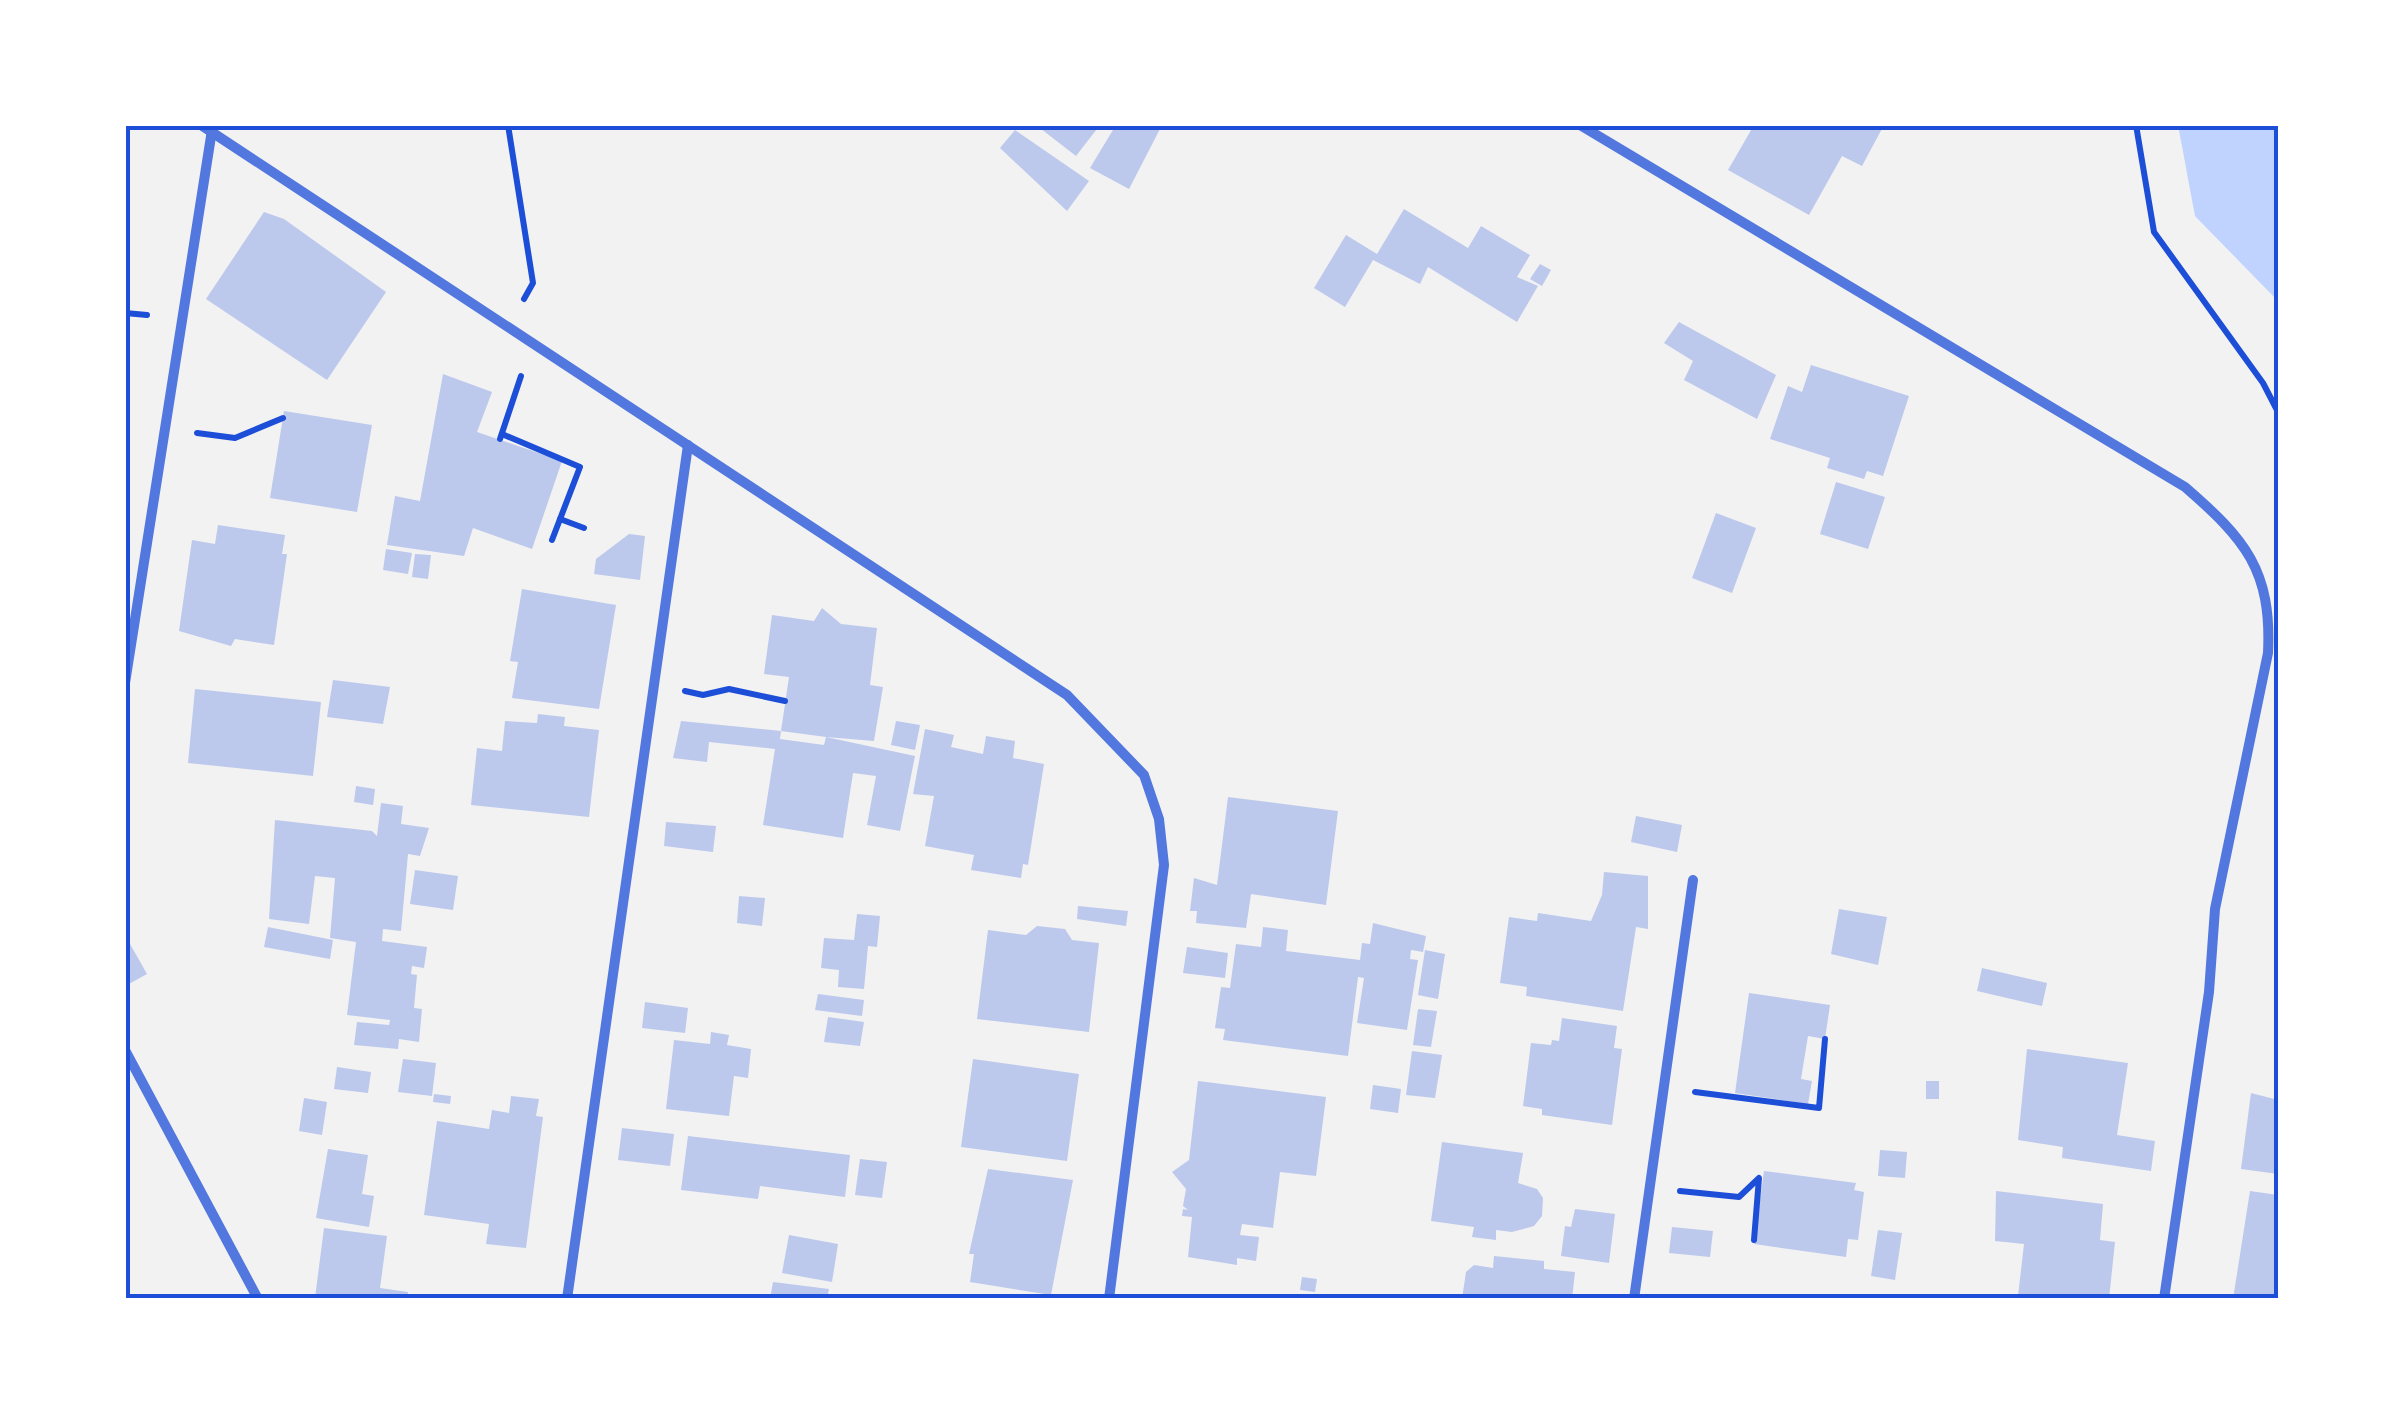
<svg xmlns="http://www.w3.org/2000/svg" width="2403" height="1424" font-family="Quicksand,sans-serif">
	<rect width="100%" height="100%" fill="#f2f2f2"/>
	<!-- water -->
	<path fill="#bfd3fe" d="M 2178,125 L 2278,125 L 2278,301 L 2195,216 Z"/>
	<!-- building -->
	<g fill="#bdc9ec">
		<path d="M 1036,125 L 1100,125 L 1076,156 Z"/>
		<path d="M 1116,125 L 1162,125 L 1129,189 L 1090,168 Z"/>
		<path d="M 1754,125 L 1884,125 L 1862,166 L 1842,156 L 1809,215 L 1728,170 Z"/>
		<path d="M 1015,130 L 1089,181 L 1067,211 L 1000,148 Z"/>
		<path d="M 1404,209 L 1468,248 L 1481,226 L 1530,255 L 1517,277 L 1538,286 L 1517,322 L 1428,267 L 1420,284 L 1373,260 L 1345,307 L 1314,288 L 1346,235 L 1377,254 Z"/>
		<path d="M 264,212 L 284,219 L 386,292 L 327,380 L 206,299 Z"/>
		<path d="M 1540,264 L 1551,270 L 1542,286 L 1530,279 Z"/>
		<path d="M 1679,322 L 1776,375 L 1757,419 L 1684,380 L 1693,361 L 1664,343 Z"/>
		<path d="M 1811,365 L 1909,396 L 1883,476 L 1867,471 L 1864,479 L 1827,468 L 1830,458 L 1770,439 L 1788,386 L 1802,392 Z"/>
		<path d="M 443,374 L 492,392 L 477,432 L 562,461 L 532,549 L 473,528 L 464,556 L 387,545 L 395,496 L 420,501 Z"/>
		<path d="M 284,411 L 372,425 L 357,512 L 270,498 Z"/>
		<path d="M 1836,482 L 1885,497 L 1868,549 L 1820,534 Z"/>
		<path d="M 1716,513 L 1756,528 L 1732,593 L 1692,578 Z"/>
		<path d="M 218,525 L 285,535 L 282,554 L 287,554 L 274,645 L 235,639 L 231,646 L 179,631 L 192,540 L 215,544 Z"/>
		<path d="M 629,534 L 645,536 L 640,580 L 594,574 L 596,559 Z"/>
		<path d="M 386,549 L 412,553 L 408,574 L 383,570 Z"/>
		<path d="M 415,554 L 431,555 L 428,579 L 412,577 Z"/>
		<path d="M 522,589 L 616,605 L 599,709 L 512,698 L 518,662 L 510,661 Z"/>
		<path d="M 822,608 L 841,624 L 877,628 L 870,685 L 883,687 L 874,741 L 826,737 L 915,756 L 900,831 L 867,825 L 876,776 L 853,773 L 843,838 L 763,825 L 775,749 L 709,742 L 707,762 L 673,758 L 681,721 L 781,731 L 780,739 L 824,745 L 826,737 L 781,731 L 789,677 L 764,674 L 772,615 L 814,621 Z"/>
		<path d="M 333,680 L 390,687 L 383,724 L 327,717 Z"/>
		<path d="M 195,689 L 321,702 L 313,776 L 188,763 Z"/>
		<path d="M 538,714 L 565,717 L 564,726 L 599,730 L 589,817 L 471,805 L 477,748 L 502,751 L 505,721 L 537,723 Z"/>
		<path d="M 896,721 L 920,725 L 915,750 L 891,745 Z"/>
		<path d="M 925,729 L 954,735 L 951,747 L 983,754 L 986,736 L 1015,741 L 1013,758 L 1044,764 L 1028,865 L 1023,864 L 1021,878 L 971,870 L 974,855 L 925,846 L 934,796 L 913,794 Z"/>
		<path d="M 356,786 L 375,789 L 373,805 L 354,802 Z"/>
		<path d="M 1228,797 L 1338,811 L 1326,905 L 1251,894 L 1246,928 L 1196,923 L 1197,911 L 1190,911 L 1194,878 L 1217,885 Z"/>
		<path d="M 381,803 L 403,806 L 401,824 L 429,828 L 420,856 L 408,854 L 401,931 L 383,929 L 382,941 L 427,947 L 424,968 L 412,966 L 411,974 L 417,975 L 414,1008 L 422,1009 L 419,1042 L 399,1039 L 398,1049 L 354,1045 L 357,1022 L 389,1025 L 390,1020 L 347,1015 L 356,942 L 330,938 L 335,878 L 315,876 L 309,924 L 269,919 L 275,820 L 372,831 L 377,836 Z"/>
		<path d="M 1636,816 L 1682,825 L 1677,852 L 1631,842 Z"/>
		<path d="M 666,822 L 716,826 L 713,852 L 664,846 Z"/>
		<path d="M 415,870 L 458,876 L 453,910 L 410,904 Z"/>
		<path d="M 1604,872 L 1648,876 L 1648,929 L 1636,927 L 1623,1011 L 1526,996 L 1527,987 L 1500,983 L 1509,917 L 1537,921 L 1538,913 L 1591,921 L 1602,895 Z"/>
		<path d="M 739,896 L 765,898 L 762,926 L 737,923 Z"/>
		<path d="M 1078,906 L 1128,911 L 1126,926 L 1077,919 Z"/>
		<path d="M 1839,909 L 1887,917 L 1878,965 L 1831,954 Z"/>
		<path d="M 857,914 L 880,916 L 877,947 L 868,946 L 864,989 L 838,987 L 839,970 L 821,968 L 824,938 L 854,940 Z"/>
		<path d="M 1373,923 L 1426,936 L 1423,952 L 1411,950 L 1410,959 L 1418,960 L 1407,1030 L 1357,1023 L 1364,978 L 1358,977 L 1348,1056 L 1223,1040 L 1225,1029 L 1215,1028 L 1221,987 L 1230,988 L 1236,944 L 1261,947 L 1263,927 L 1288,930 L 1286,951 L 1360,960 L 1362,943 L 1370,944 Z"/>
		<path d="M 1037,926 L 1065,929 L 1072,940 L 1099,943 L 1089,1032 L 977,1019 L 988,930 L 1026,935 Z"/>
		<path d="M 268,927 L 333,940 L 330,959 L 264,947 Z"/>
		<path d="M 125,935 L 147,974 L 127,985 L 125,981 Z"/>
		<path d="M 1187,947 L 1228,953 L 1225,978 L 1183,973 Z"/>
		<path d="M 1425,950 L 1445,954 L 1438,999 L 1418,995 Z"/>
		<path d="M 1982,968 L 2047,983 L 2042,1006 L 1977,991 Z"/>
		<path d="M 1749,993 L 1830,1005 L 1825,1039 L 1808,1036 L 1801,1079 L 1812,1081 L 1808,1104 L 1735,1093 Z"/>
		<path d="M 818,994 L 864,1000 L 862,1016 L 815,1010 Z"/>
		<path d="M 645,1002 L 688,1008 L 685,1033 L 642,1028 Z"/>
		<path d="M 1418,1009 L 1437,1011 L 1431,1047 L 1413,1045 Z"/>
		<path d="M 828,1017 L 864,1022 L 860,1046 L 824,1042 Z"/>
		<path d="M 1562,1018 L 1617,1026 L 1614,1048 L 1622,1049 L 1612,1125 L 1542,1115 L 1542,1109 L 1523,1106 L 1531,1043 L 1551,1045 L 1552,1040 L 1559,1041 Z"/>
		<path d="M 711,1032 L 729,1035 L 727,1045 L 751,1049 L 748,1078 L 734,1076 L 729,1116 L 666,1109 L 674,1040 L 710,1044 Z"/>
		<path d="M 2027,1049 L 2128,1063 L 2117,1135 L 2155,1141 L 2151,1171 L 2062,1158 L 2063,1147 L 2018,1140 Z"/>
		<path d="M 1412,1051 L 1442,1055 L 1435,1098 L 1406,1095 Z"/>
		<path d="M 403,1059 L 436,1063 L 432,1096 L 398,1092 Z"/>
		<path d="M 973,1059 L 1079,1074 L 1067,1161 L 961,1147 Z"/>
		<path d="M 337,1067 L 371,1072 L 368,1093 L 334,1089 Z"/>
		<path d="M 1198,1081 L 1326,1097 L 1316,1176 L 1280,1172 L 1273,1228 L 1242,1224 L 1240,1235 L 1259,1237 L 1256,1261 L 1237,1258 L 1237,1265 L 1188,1257 L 1192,1217 L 1182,1216 L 1183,1209 L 1188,1210 L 1183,1206 L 1186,1189 L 1172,1172 L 1189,1160 Z"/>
		<rect x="1926" y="1081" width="13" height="18"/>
		<path d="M 1373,1085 L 1401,1089 L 1398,1113 L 1370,1109 Z"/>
		<path d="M 2251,1093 L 2278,1100 L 2278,1174 L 2241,1169 Z"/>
		<path d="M 434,1094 L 451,1096 L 450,1104 L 433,1102 Z"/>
		<path d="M 511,1096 L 539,1099 L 536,1116 L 543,1117 L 526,1248 L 486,1244 L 489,1224 L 424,1215 L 437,1121 L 489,1129 L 492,1110 L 509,1113 Z"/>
		<path d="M 304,1098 L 327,1102 L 322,1135 L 299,1131 Z"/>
		<path d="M 622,1128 L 674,1134 L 670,1166 L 618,1160 Z"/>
		<path d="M 688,1136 L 850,1155 L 845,1197 L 760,1186 L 758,1199 L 681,1190 Z"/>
		<path d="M 1442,1142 L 1523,1153 L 1518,1183 L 1537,1189 L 1543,1198 L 1542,1216 L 1534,1226 L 1512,1232 L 1496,1230 L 1496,1240 L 1472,1237 L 1474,1227 L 1431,1221 Z"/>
		<path d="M 328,1149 L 368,1155 L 362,1194 L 374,1196 L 369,1227 L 316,1218 Z"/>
		<path d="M 1880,1150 L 1907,1152 L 1905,1178 L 1878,1176 Z"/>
		<path d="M 860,1159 L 887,1162 L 882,1198 L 855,1195 Z"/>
		<path d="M 988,1169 L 1073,1180 L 1051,1295 L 970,1282 L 974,1254 L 969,1254 Z"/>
		<path d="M 1764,1171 L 1856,1183 L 1854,1190 L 1864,1192 L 1858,1240 L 1848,1239 L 1846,1257 L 1754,1244 Z"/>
		<path d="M 1996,1191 L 2103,1204 L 2100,1240 L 2115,1242 L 2109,1299 L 2018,1296 L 2024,1244 L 1995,1241 Z"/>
		<path d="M 2250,1191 L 2278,1195 L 2278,1299 L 2233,1299 Z"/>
		<path d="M 1575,1209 L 1615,1214 L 1609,1263 L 1561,1256 L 1565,1226 L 1571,1227 Z"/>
		<path d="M 1672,1227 L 1713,1231 L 1710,1257 L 1669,1253 Z"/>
		<path d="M 324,1228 L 387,1236 L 380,1288 L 408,1292 L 407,1299 L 315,1298 Z"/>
		<path d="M 1878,1230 L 1902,1233 L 1895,1280 L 1871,1276 Z"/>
		<path d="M 789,1235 L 838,1244 L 832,1282 L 782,1273 Z"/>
		<path d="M 1494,1256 L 1544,1261 L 1544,1269 L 1575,1272 L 1572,1299 L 1462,1299 L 1466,1272 L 1474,1265 L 1493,1268 Z"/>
		<path d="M 1302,1277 L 1317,1279 L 1315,1292 L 1300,1290 Z"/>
		<path d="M 773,1282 L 829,1289 L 827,1299 L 770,1299 Z"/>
	</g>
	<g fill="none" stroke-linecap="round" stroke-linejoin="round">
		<!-- path -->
		<g stroke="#1d4ed8" stroke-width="6">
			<path d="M 508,125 L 533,283 L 524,299"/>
			<path d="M 2136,125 L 2154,232 L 2263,383 L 2278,412"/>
			<path d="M 125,313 L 147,315"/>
			<path d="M 197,433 L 235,438 L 283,418"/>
			<path d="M 502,434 L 580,467 L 552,540"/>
			<path d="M 500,439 L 521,376"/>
			<path d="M 560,519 L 584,528"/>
			<path d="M 685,691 L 703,695 L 729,689 L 785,701"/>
			<path d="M 1695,1092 L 1819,1108 L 1825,1039"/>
			<path d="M 1680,1191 L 1739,1197 L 1759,1178 L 1754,1240"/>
		</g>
		<!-- minor -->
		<g stroke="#5277de" stroke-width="10">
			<path d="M 201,125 L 1067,695 L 1144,775 L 1159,819 L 1164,865 L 1109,1299"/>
			<path d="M 1580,125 L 2185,487 C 2245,539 2272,570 2268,653 L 2215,909 L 2209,992 L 2164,1299"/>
			<path d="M 125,683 L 212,130"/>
			<path d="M 125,1050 L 258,1299"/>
			<path d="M 567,1299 L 688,445"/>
			<path d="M 1634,1299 L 1693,880"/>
		</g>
	</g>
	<!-- border -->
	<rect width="2403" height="1424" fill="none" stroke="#ffffff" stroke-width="255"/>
	<rect x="128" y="128" width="2148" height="1168" fill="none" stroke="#1d4ed8" stroke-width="4"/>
</svg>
